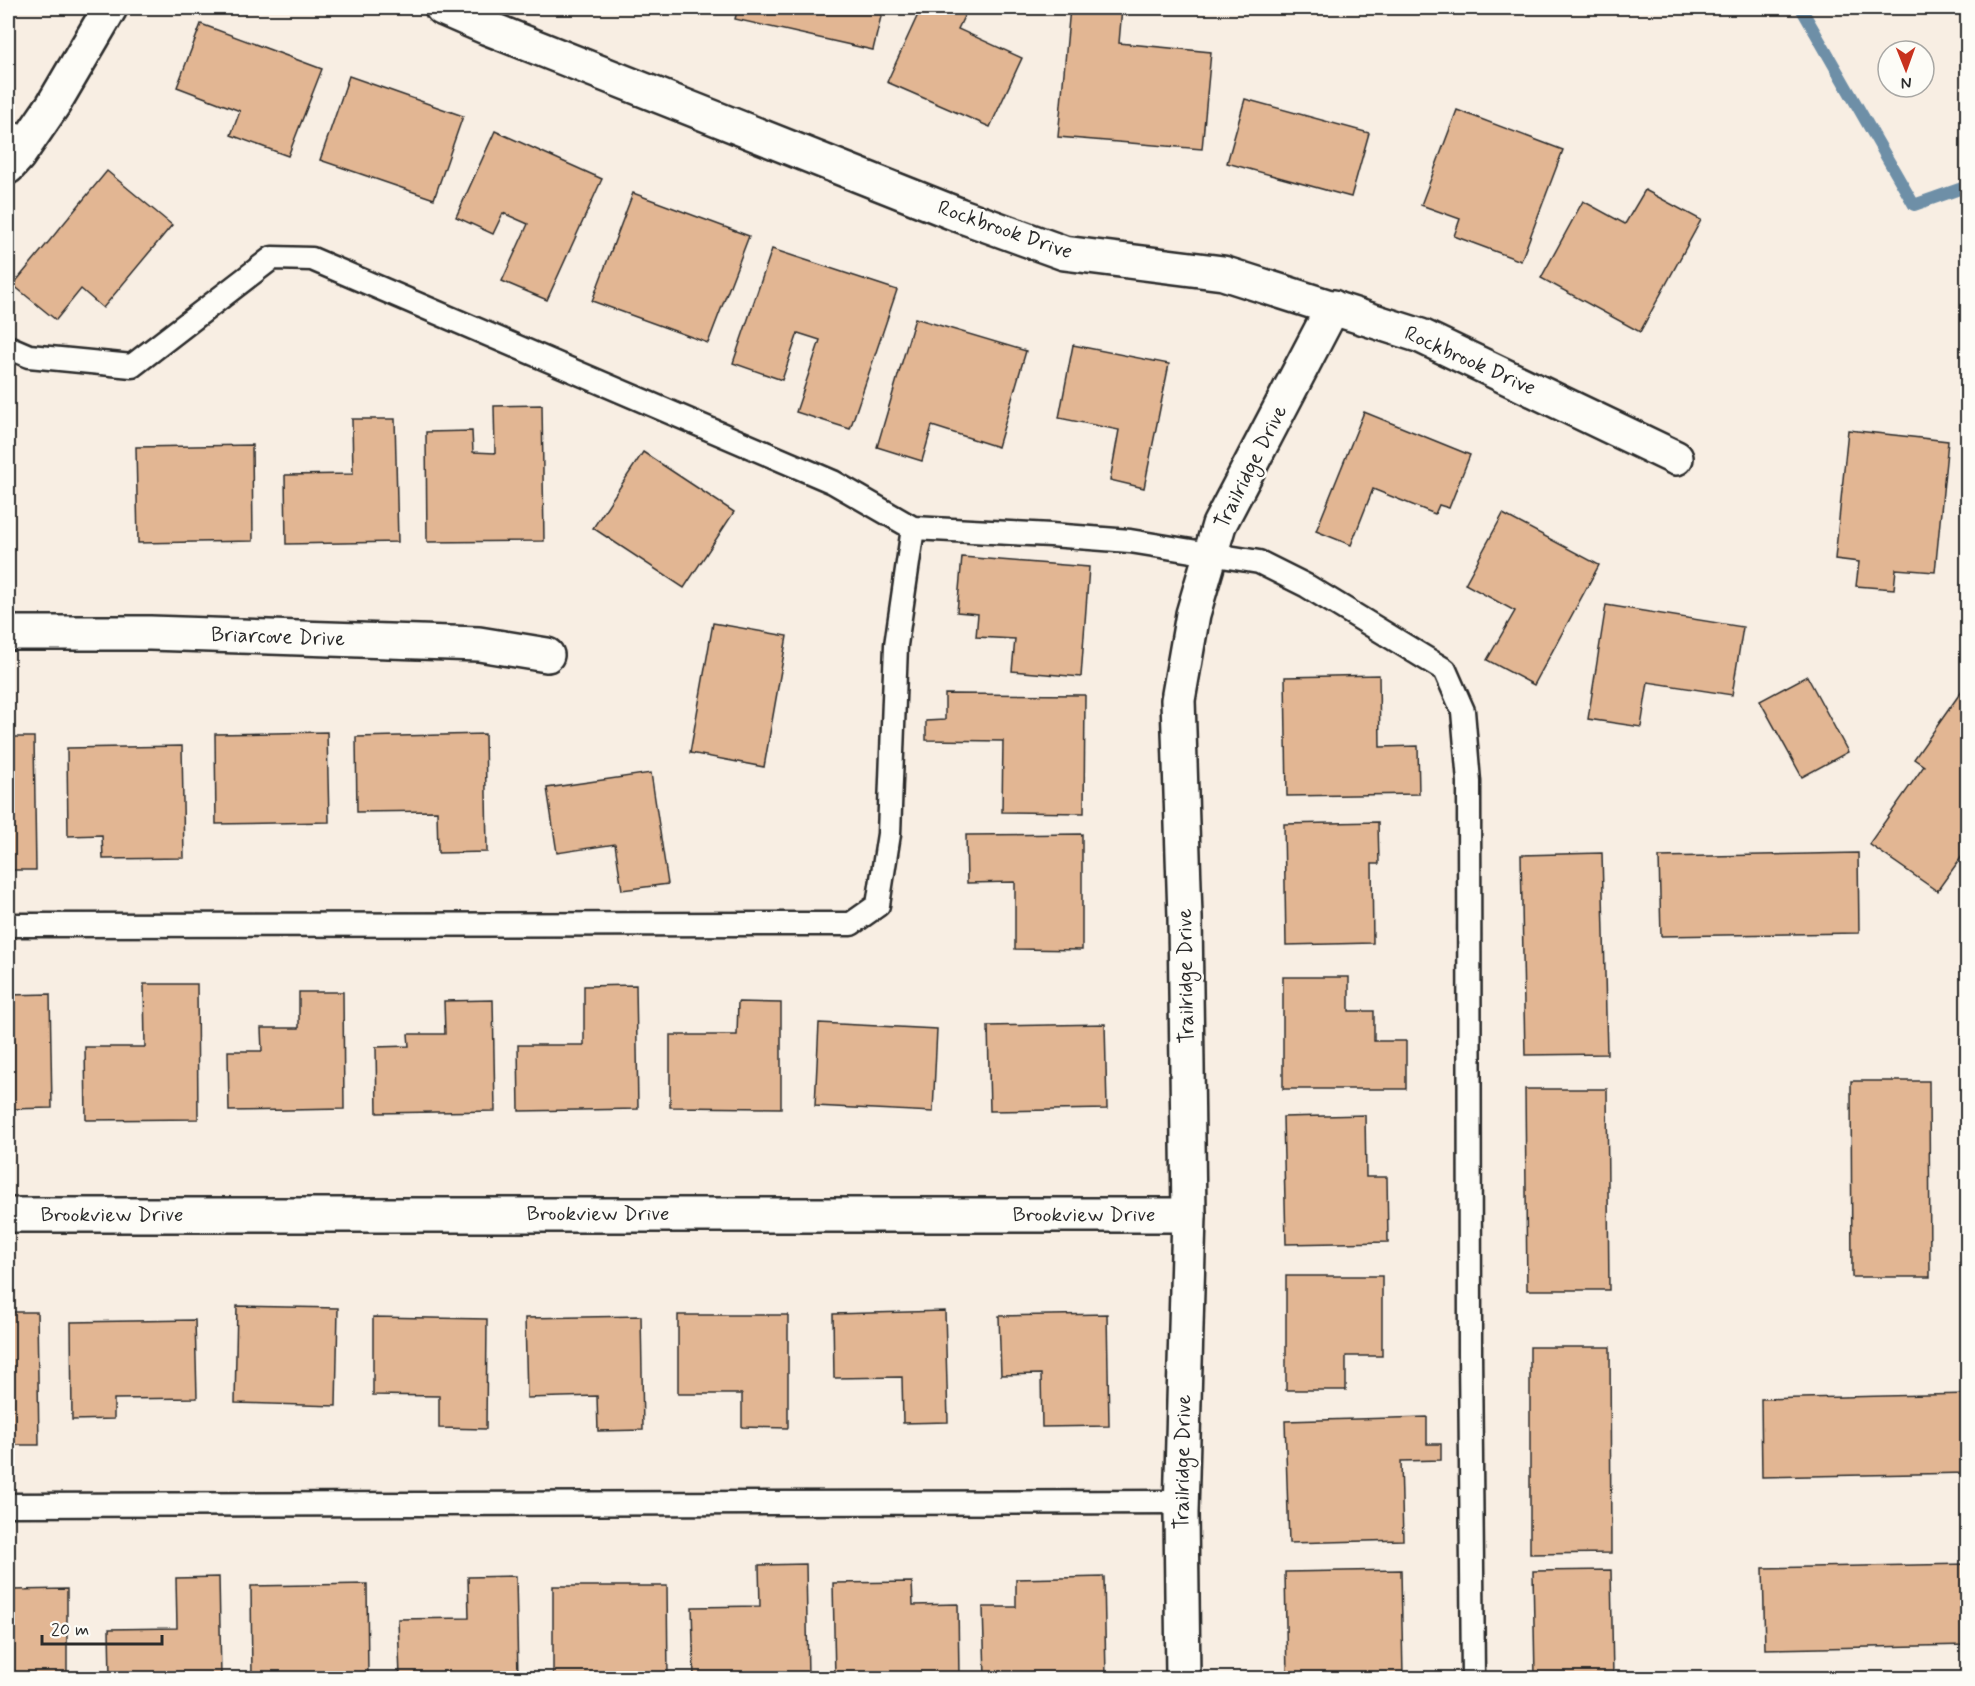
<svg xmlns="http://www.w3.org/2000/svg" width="1975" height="1686" font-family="Mynerve,sans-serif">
	<rect width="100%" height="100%" fill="#f8eee3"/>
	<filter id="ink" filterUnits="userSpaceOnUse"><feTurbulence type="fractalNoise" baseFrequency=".0167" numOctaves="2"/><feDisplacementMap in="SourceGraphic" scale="12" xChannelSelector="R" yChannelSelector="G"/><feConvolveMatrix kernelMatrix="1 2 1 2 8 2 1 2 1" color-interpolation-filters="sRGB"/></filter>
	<g filter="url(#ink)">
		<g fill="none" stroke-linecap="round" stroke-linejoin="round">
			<!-- stream -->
			<path stroke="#6e8fa7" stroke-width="12" d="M 1801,8 L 1914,205 L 1968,186"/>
		</g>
		<!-- building -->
		<g fill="#e2b693" stroke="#2b2b2b" stroke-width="1.5">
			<path d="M 738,8 L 883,8 L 873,50 L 735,19 Z"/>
			<path d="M 921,8 L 968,8 L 958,29 L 1022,58 L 990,127 L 887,82 Z"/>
			<path d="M 1070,8 L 1122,8 L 1119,43 L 1211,52 L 1202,149 L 1058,137 Z"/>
			<path d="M 201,24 L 322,69 L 288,156 L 231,135 L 240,111 L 177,87 Z"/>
			<path d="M 349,76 L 463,116 L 434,199 L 320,160 Z"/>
			<path d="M 1245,99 L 1369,133 L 1351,197 L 1227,163 Z"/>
			<path d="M 1457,110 L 1563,150 L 1521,261 L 1454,236 L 1460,219 L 1421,205 Z"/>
			<path d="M 495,131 L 602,179 L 547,300 L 502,281 L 528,224 L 503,213 L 493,234 L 456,217 Z"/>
			<path d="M 107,171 L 172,225 L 103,308 L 81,289 L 56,320 L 13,285 Z"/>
			<path d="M 1645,190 L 1701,220 L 1640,332 L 1541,278 L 1583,201 L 1625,224 Z"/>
			<path d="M 633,193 L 749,236 L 708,343 L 592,301 Z"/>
			<path d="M 772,249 L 897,290 L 850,429 L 796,412 L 820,340 L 798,333 L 782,380 L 733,363 Z"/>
			<path d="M 915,318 L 1026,351 L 998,447 L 932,426 L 922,461 L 877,447 Z"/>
			<path d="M 1073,345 L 1169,364 L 1144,488 L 1110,480 L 1119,430 L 1059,418 Z"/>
			<path d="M 542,405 L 544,541 L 427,542 L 426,432 L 472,431 L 473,452 L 495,453 L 494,406 Z"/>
			<path d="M 1364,412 L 1470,455 L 1449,508 L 1439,505 L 1435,514 L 1373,489 L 1351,545 L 1316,531 Z"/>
			<path d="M 352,419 L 395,419 L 398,542 L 286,544 L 285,475 L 353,474 Z"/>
			<path d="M 1848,430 L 1948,441 L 1935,572 L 1896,569 L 1894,589 L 1856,586 L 1859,562 L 1835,559 Z"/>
			<path d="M 252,445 L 253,541 L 138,543 L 136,447 Z"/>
			<path d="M 643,452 L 734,512 L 684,588 L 593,528 Z"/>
			<path d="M 1503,514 L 1599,565 L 1534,685 L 1487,660 L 1515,611 L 1465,584 Z"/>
			<path d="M 962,557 L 1089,567 L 1081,677 L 1012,671 L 1015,639 L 976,637 L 978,614 L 957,612 Z"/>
			<path d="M 1606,605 L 1743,627 L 1732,695 L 1648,682 L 1641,727 L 1588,719 Z"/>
			<path d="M 713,623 L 787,636 L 764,767 L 690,753 Z"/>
			<path d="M 1379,675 L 1380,747 L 1418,746 L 1419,794 L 1287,796 L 1285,677 Z"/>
			<path d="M 1807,676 L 1848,752 L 1802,777 L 1760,701 Z"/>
			<path d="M 1968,682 L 1968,848 L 1937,891 L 1869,844 L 1924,766 L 1914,759 Z"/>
			<path d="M 945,694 L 1085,695 L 1084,813 L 1002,812 L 1003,741 L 926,740 L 926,721 L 945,720 Z"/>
			<path d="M 327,732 L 329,822 L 216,824 L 215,734 Z"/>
			<path d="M 485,734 L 487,852 L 438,853 L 437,811 L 357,812 L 356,737 Z"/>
			<path d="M 8,737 L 34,737 L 36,870 L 8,870 Z"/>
			<path d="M 182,746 L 184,858 L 103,859 L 102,835 L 68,836 L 67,748 Z"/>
			<path d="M 651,773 L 668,884 L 622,890 L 615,844 L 557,853 L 547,788 Z"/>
			<path d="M 1378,822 L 1379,864 L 1372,864 L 1373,943 L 1286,945 L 1284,824 Z"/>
			<path d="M 1082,834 L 1082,950 L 1015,949 L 1015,882 L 967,883 L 966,835 Z"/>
			<path d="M 1602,853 L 1607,1054 L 1525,1055 L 1521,855 Z"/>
			<path d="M 1858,853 L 1859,933 L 1661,936 L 1659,857 Z"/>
			<path d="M 1283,977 L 1349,977 L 1349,1011 L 1374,1011 L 1374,1041 L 1406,1041 L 1406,1089 L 1283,1089 Z"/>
			<path d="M 144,984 L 197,984 L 198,1119 L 86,1120 L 85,1047 L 145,1047 Z"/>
			<path d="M 636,985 L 638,1109 L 519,1111 L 518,1045 L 584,1045 L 584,986 Z"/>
			<path d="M 299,992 L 343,992 L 344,1109 L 229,1111 L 228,1051 L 262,1051 L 261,1028 L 299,1028 Z"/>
			<path d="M 50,994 L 52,1108 L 8,1109 L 8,995 Z"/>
			<path d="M 493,1000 L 495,1111 L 377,1113 L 376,1047 L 409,1046 L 408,1034 L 445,1034 L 444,1001 Z"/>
			<path d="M 738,1002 L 781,1003 L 781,1108 L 670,1107 L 670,1035 L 737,1035 Z"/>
			<path d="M 819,1023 L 937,1029 L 933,1112 L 815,1106 Z"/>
			<path d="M 1105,1024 L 1107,1109 L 990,1111 L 988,1026 Z"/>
			<path d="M 1851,1081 L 1929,1081 L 1930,1277 L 1852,1277 Z"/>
			<path d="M 1525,1089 L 1607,1089 L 1609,1290 L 1527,1290 Z"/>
			<path d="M 1365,1115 L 1366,1177 L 1387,1177 L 1388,1242 L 1286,1244 L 1283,1117 Z"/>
			<path d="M 1286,1276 L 1382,1276 L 1382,1356 L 1346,1356 L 1346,1390 L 1286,1390 Z"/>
			<path d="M 237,1306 L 338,1308 L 336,1406 L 235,1403 Z"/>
			<path d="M 945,1311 L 948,1422 L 903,1423 L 902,1377 L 834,1378 L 833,1314 Z"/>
			<path d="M 8,1312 L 37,1312 L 39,1445 L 8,1445 Z"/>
			<path d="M 1107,1314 L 1109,1426 L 1042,1427 L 1041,1374 L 1001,1375 L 999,1316 Z"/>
			<path d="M 678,1315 L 788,1315 L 788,1428 L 742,1427 L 742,1394 L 678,1394 Z"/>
			<path d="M 641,1316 L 643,1430 L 598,1431 L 597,1396 L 527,1398 L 525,1318 Z"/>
			<path d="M 373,1317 L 487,1319 L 486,1429 L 439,1428 L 439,1396 L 373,1395 Z"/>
			<path d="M 195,1320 L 197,1398 L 114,1399 L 114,1419 L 72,1420 L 71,1322 Z"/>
			<path d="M 1530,1347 L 1610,1347 L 1611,1553 L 1530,1554 Z"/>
			<path d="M 1968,1394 L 1968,1473 L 1762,1477 L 1761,1399 Z"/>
			<path d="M 1427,1417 L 1427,1444 L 1441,1444 L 1441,1460 L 1401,1461 L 1403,1540 L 1289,1543 L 1285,1421 Z"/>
			<path d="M 806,1564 L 808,1678 L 694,1678 L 692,1607 L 760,1606 L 759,1565 Z"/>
			<path d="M 1968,1564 L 1968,1645 L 1765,1649 L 1763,1568 Z"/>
			<path d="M 1401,1570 L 1403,1678 L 1287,1678 L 1285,1572 Z"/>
			<path d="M 1611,1570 L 1613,1678 L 1535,1678 L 1533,1571 Z"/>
			<path d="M 516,1576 L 518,1678 L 400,1678 L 398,1619 L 469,1618 L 468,1577 Z"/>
			<path d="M 219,1577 L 221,1678 L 110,1678 L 109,1629 L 177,1628 L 176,1578 Z"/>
			<path d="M 1104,1577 L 1106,1678 L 985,1678 L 983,1607 L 1016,1607 L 1016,1579 Z"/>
			<path d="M 912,1582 L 913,1605 L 958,1604 L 959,1678 L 835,1678 L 833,1583 Z"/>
			<path d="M 367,1584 L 368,1678 L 252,1678 L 251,1586 Z"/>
			<path d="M 553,1586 L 667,1586 L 668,1678 L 553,1678 Z"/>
			<path d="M 67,1589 L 67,1678 L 8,1678 L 8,1629 L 13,1629 L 13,1590 Z"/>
		</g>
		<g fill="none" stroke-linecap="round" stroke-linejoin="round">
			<!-- service casing -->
			<g stroke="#2b2b2b" stroke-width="27">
				<g id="service">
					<path d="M 8,131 L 28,141"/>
					<path d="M 8,347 L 29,356 L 132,366 L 272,258 L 312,259 L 833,482 L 913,528 L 1051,535 L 1130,541 L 1259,562 L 1307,586 L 1445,670 L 1463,711 L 1469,782 L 1470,1353 L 1473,1678"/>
					<path d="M 8,925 L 851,924 L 878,905 L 889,834 L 896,645 L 913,528"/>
					<path d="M 8,1505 L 1182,1502"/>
				</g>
			</g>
			<!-- minor casing -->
			<g stroke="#2b2b2b" stroke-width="38">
				<g id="minor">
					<path d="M 442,8 L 488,28 L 959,215 L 1064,253 L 1223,273 L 1421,336 L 1676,458"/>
					<path d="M 8,633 L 150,633 L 479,644 L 547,655"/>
					<path d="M 8,1215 L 1189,1215"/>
					<path d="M 1183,1678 L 1181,1513 L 1189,1215 L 1185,917 L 1178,700 L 1193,614 L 1219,525 L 1333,307"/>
				</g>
			</g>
			<!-- tertiary casing -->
			<g stroke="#2b2b2b" stroke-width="38">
				<path id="tertiary" d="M 8,167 L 18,156 L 53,105 L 110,8"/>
			</g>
			<!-- service -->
			<use href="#service" stroke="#fdfcf7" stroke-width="22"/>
			<!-- minor -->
			<use href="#minor" stroke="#fdfcf7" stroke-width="33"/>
			<!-- tertiary -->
			<use href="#tertiary" stroke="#fdfcf7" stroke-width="33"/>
		</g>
	</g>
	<g text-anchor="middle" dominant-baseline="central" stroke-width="5" stroke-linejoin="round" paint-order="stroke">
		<!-- street labels -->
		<g font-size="21" fill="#2b2b2b" stroke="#fdfcf7">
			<text transform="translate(1005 230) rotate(19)">Rockbrook Drive</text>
			<text transform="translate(1470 361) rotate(24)">Rockbrook Drive</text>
			<text transform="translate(1251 467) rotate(-63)">Trailridge Drive</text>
			<text transform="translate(278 637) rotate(2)">Briarcove Drive</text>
			<text transform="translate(1186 976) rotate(-91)">Trailridge Drive</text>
			<text x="598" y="1214">Brookview Drive</text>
			<text x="112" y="1215">Brookview Drive</text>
			<text x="1084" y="1215">Brookview Drive</text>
			<text transform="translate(1183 1462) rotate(-89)">Trailridge Drive</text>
		</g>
	</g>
	<!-- margin -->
	<rect width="1975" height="1686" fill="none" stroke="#fdfcf7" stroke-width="30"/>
	<rect x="15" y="15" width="1945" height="1656" fill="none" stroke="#2b2b2b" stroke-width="2" filter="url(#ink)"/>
	<!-- north arrow -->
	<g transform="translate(1906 69) rotate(179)"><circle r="28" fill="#fdfcf7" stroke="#a9a8a5" stroke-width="1.5"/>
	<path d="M0-4.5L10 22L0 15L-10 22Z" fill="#c8321e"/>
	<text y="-9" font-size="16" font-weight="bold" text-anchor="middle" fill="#2b2b2b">N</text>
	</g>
	<!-- scale -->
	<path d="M42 1635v9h120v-9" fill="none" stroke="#2b2b2b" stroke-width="3"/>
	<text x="51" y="1635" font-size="18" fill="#2b2b2b" stroke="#fdfcf7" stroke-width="4.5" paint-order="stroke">20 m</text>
</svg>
